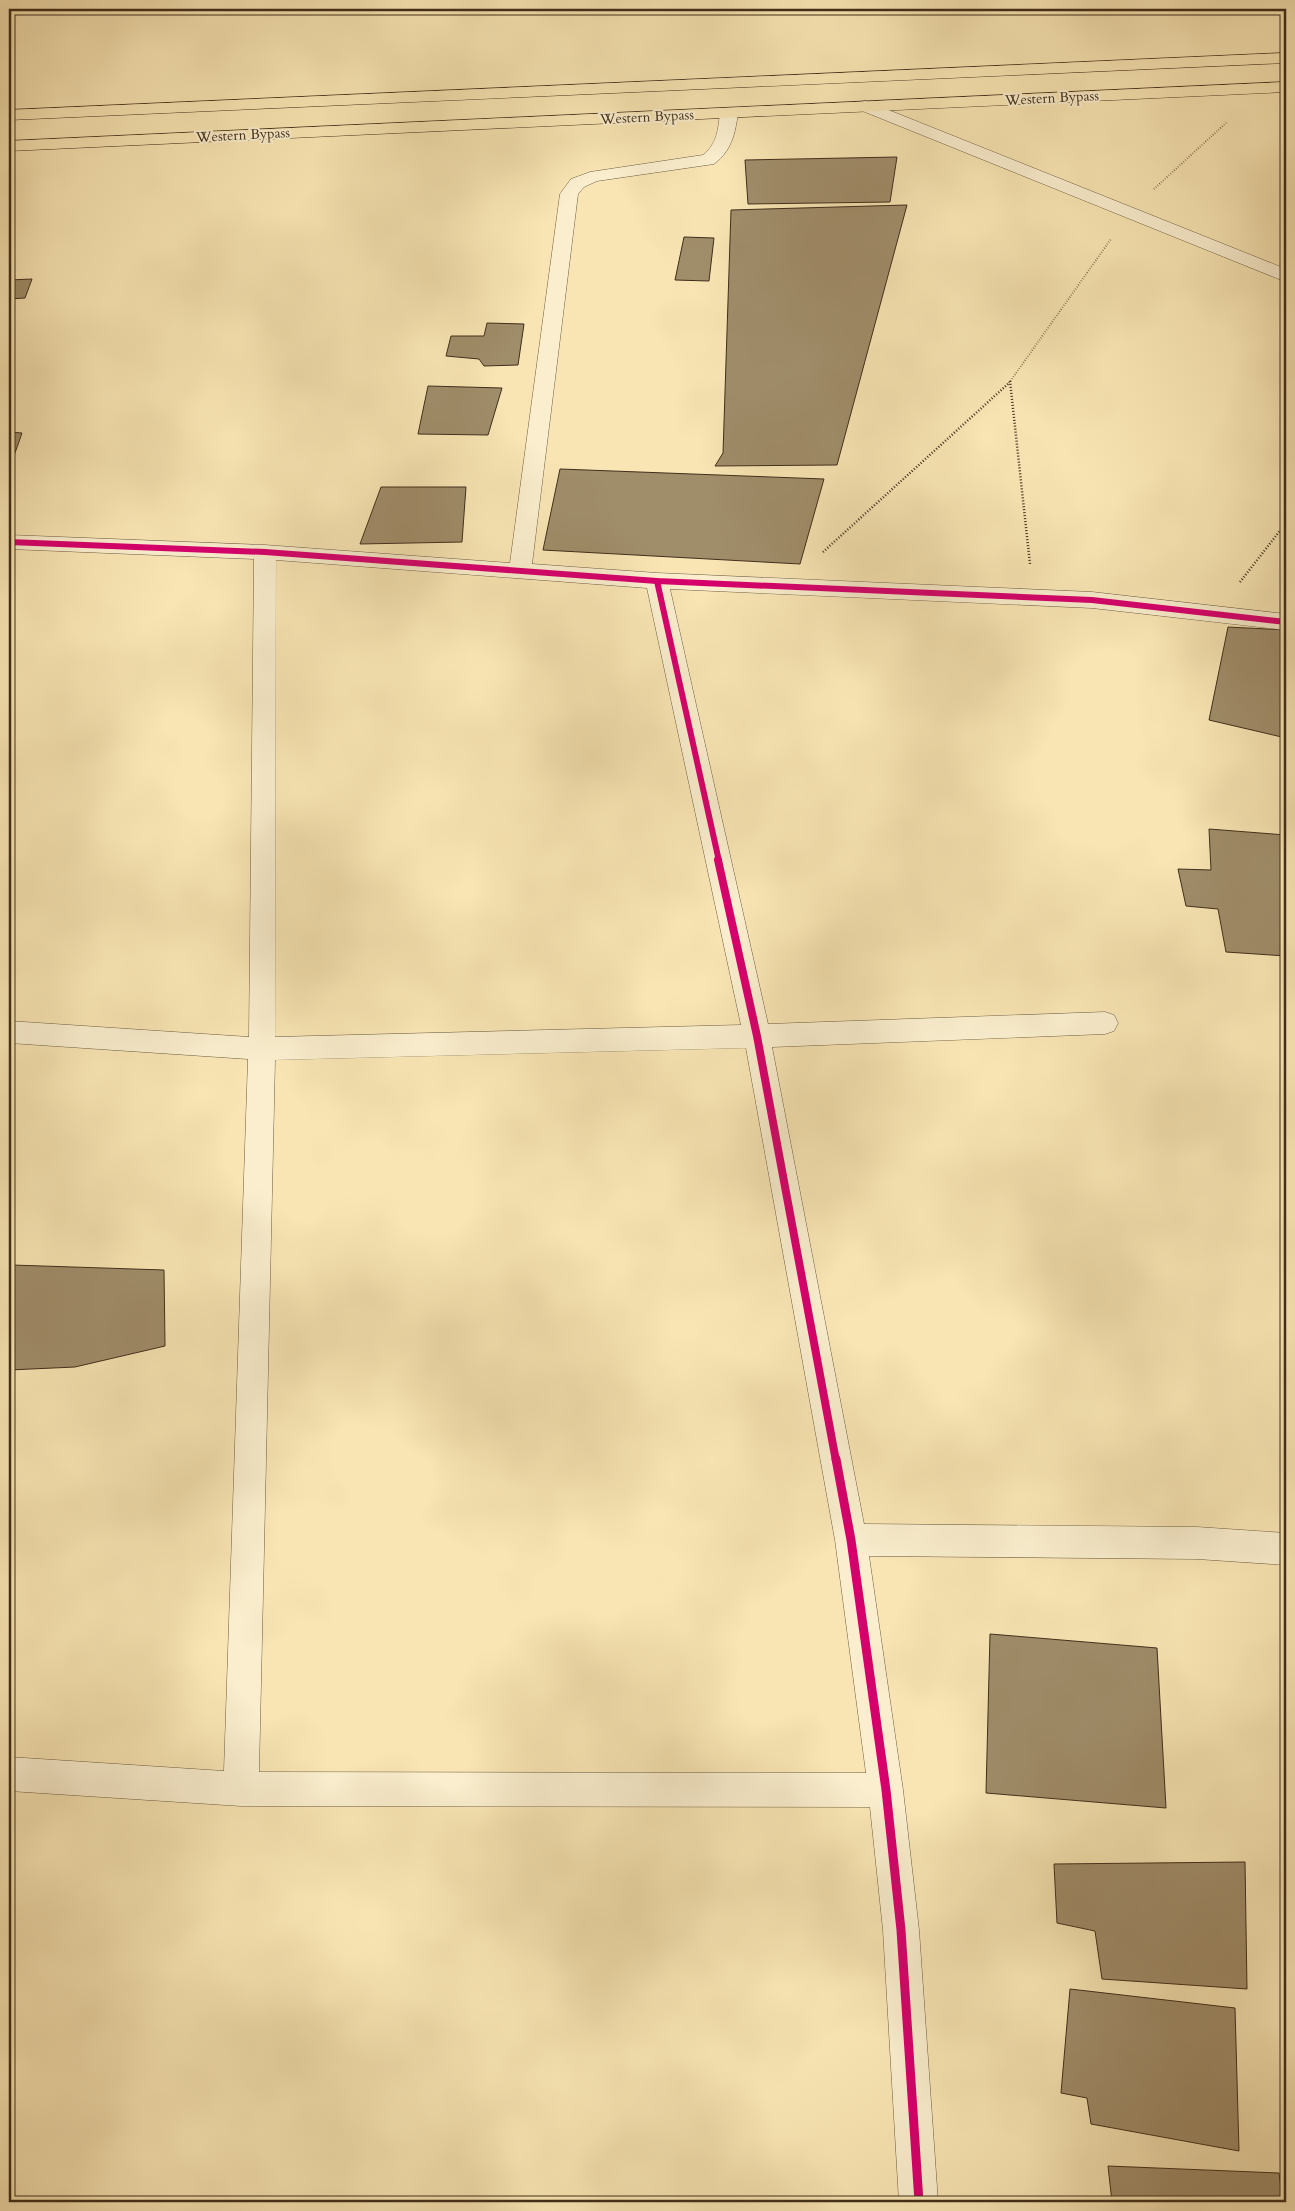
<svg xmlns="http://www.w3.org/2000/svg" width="1295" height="2211" font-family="Cardo,serif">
	<rect width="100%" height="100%" fill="#f8e5b3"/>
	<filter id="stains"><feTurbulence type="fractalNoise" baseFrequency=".004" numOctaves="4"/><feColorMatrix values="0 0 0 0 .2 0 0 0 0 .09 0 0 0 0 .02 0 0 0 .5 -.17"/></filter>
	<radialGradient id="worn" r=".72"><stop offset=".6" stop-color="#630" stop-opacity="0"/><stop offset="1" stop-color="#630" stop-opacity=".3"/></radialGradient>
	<!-- building -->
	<g fill="#a08d6a" stroke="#402e1b">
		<path d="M 897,157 L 890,202 L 748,204 L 745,160 Z"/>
		<path d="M 907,205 L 837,465 L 715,466 L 723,453 L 731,210 Z"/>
		<path d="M 684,237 L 714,238 L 709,281 L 675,280 Z"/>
		<path d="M 32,279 L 25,298 L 9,299 L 9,280 Z"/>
		<path d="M 487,323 L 524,324 L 518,365 L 484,366 L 479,359 L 446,356 L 451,336 L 484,336 Z"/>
		<path d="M 428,386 L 502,388 L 488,435 L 418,434 Z"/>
		<path d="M 9,432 L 22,433 L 9,470 Z"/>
		<path d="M 560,469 L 824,479 L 800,564 L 543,550 Z"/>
		<path d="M 381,487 L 466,487 L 462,542 L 360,544 Z"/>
		<path d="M 1228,627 L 1286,630 L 1286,738 L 1209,720 Z"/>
		<path d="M 1209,829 L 1286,835 L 1286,956 L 1226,952 L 1218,909 L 1186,906 L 1178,869 L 1211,870 Z"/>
		<path d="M 12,1265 L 164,1270 L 165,1346 L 75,1367 L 9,1370 L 9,1276 Z"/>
		<path d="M 990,1634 L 1157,1648 L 1166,1808 L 986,1793 Z"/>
		<path d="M 1245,1862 L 1247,1989 L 1102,1979 L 1095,1931 L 1057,1923 L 1054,1864 Z"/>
		<path d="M 1070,1989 L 1235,2008 L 1239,2151 L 1091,2124 L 1087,2098 L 1061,2093 Z"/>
		<path d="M 1108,2166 L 1279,2173 L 1283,2202 L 1112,2202 Z"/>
	</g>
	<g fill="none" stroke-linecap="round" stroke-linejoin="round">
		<!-- minor casing -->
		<g stroke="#6e5c41" stroke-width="1">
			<g id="minor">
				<path d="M 866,101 L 1286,269 L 1286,282 L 860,110 L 858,106 L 860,102 Z"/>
				<path d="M 729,108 L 735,109 L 738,113 C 735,134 732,150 714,164 L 597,181 L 584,187 L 578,194 L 532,564 L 657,573 L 1092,592 L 1286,614 L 1286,630 L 1092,608 L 670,589 L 768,1024 L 1105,1012 L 1114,1015 L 1118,1023 L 1114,1031 L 1105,1034 L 772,1047 L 864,1524 L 1197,1527 L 1286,1533 L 1286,1565 L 1197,1559 L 869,1556 L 903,1790 L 919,1930 L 938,2202 L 899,2202 L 883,1930 L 870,1807 L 241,1806 L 9,1791 L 9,1757 L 224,1771 L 248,1059 L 9,1043 L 9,1021 L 249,1037 L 254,559 L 9,549 L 9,535 L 265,545 L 510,563 L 560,194 L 571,179 L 590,172 L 703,155 C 717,144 718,130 720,113 L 723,109 ZM 276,560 L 647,588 L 741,1025 L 275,1037 ZM 746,1048 L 835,1540 L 866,1773 L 259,1772 L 275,1060 Z"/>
			</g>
		</g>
		<!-- primary casing -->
		<g stroke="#402e1b" stroke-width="1">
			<g id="primary">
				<path d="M 1286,53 L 1286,63 L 9,120 L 9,110 Z"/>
				<path d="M 1286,82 L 1286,92 L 9,151 L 9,141 Z"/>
			</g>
		</g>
		<!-- path-far1 -->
		<g stroke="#402e1b" stroke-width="2" stroke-dasharray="0.5 2" stroke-linecap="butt">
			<path d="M 1154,189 L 1227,122"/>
			<path d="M 1285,305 L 1286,322"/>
			<path d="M 1009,383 L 1111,239"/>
		</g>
		<!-- path -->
		<g stroke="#402e1b" stroke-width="2.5" stroke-dasharray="1 2" stroke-linecap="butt">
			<path d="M 1010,381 L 1030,564"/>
			<path d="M 823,552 L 1009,383"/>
			<path d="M 1240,582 L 1286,523"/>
		</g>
		<!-- minor -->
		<use href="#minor" fill="#faeece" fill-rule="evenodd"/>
		<!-- primary -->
		<use href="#primary" fill="#f8e5b3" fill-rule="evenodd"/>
		<!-- cycleway-far2 casing -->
		<g stroke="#faeece" stroke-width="9">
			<g id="cycleway-far2">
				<path d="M 9,542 L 265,552 L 657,581 L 1092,600 L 1286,622"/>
				<path d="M 657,581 L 719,861"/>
			</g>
		</g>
		<!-- cycleway-far1 casing -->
		<g stroke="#faeece" stroke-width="11">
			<path id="cycleway-far1" d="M 718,860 L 757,1036 L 836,1461"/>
		</g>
		<!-- cycleway casing -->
		<g stroke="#faeece" stroke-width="12">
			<path id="cycleway" d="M 836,1459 L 851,1540 L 886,1790 L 901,1930 L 919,2202"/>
		</g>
		<!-- cycleway-far2 -->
		<use href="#cycleway-far2" stroke="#d6006c" stroke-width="6"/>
		<!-- cycleway-far1 -->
		<use href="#cycleway-far1" stroke="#d6006c" stroke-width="8"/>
		<!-- cycleway -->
		<use href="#cycleway" stroke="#d6006c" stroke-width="9"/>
	</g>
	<g text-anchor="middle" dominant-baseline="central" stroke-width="4" stroke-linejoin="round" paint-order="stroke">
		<!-- far-street labels -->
		<g font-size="14" fill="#402e1b" stroke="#faeece">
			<text transform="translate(1052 98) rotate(-3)">Western Bypass</text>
			<text transform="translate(647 117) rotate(-3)">Western Bypass</text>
			<text transform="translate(243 135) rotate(-3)">Western Bypass</text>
		</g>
	</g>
	<!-- margin -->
	<rect width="1295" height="2211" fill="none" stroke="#f8e5b3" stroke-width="30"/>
	<rect x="10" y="10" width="1275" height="2191" fill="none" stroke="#402e1b" stroke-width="2.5"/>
	<rect x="15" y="15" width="1265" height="2181" fill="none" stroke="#402e1b"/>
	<rect width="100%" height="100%" filter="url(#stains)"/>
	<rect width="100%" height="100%" fill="url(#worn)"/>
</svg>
